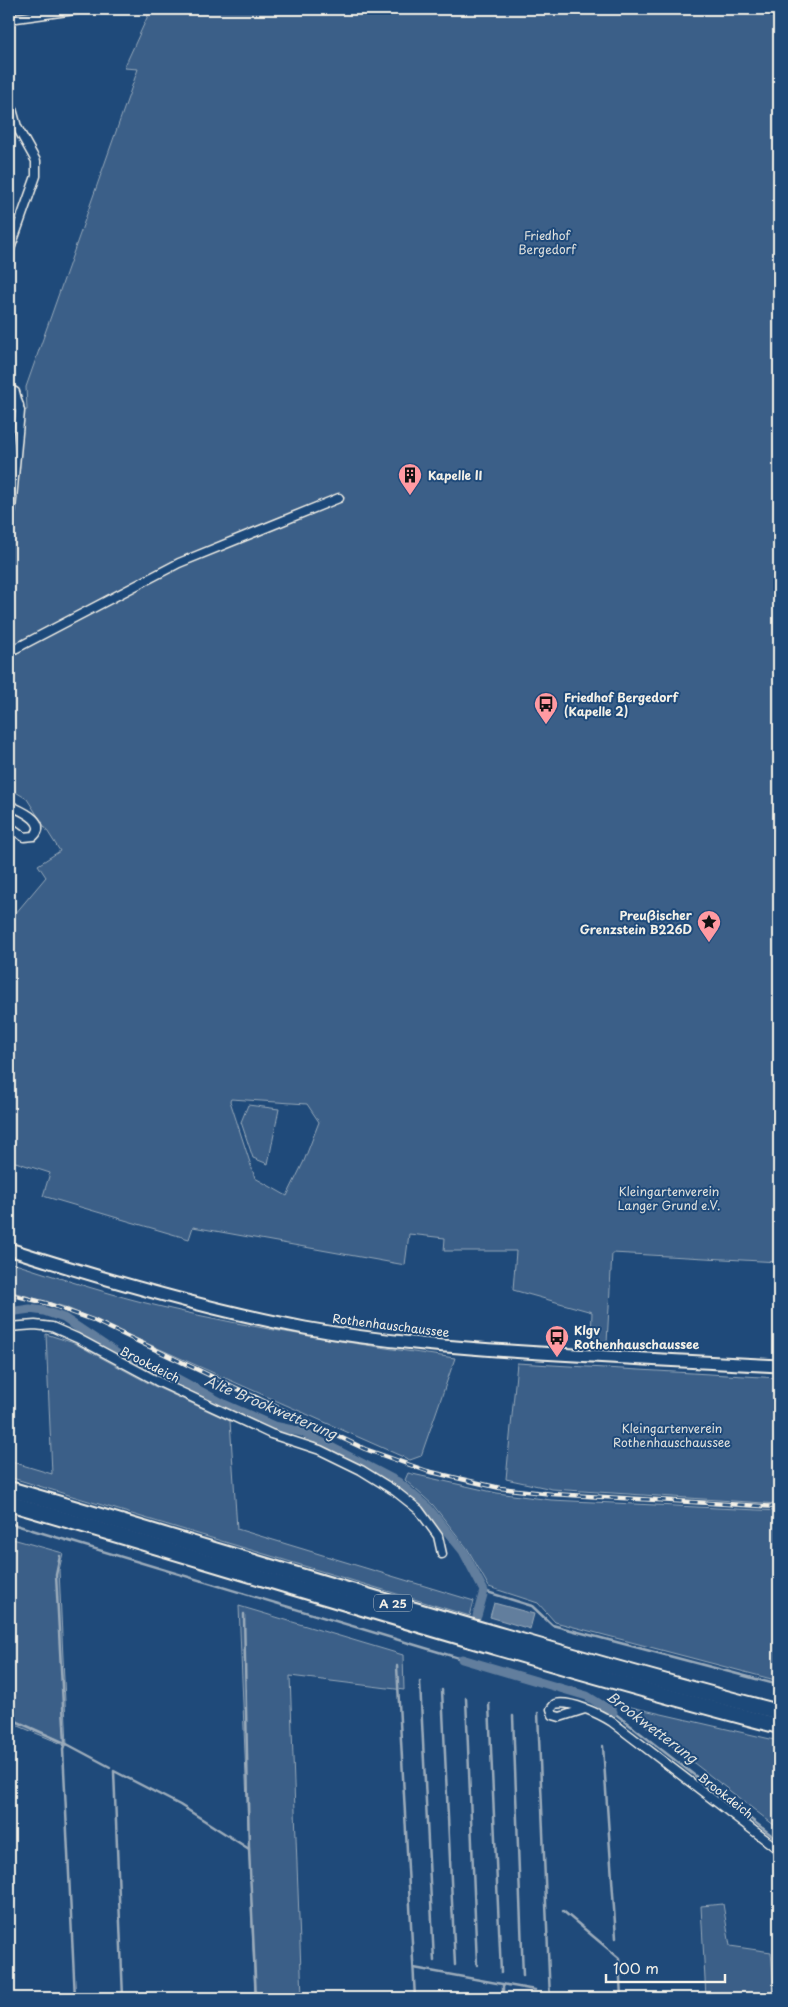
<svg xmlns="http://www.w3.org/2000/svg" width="788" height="2007" font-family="'Playpen Sans',sans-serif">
	<rect width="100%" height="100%" fill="#1f4a7a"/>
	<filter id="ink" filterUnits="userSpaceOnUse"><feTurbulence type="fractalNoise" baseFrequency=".02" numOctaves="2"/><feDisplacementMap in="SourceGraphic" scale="10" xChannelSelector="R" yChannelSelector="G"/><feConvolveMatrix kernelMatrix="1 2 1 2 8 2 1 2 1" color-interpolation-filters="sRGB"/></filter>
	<g filter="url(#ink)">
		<!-- green -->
		<g fill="#3a5f88" stroke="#97a8b8" fill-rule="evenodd">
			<path d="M 151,9 L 779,9 L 779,1262 L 612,1253 L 607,1343 L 591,1341 L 592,1312 L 513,1290 L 516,1251 L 444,1251 L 445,1238 L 409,1234 L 405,1265 L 193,1227 L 189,1239 L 43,1196 L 50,1173 L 9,1160 L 9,911 L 15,914 L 46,877 L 38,865 L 60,851 L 27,799 L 9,788 L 9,400 L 15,406 L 16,412 L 27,410 L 26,387 L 138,69 L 124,68 ZM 231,1099 L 307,1104 L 319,1122 L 304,1161 L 287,1196 L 255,1178 L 230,1101 Z"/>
			<path d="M 248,1105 L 279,1109 L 268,1164 L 253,1158 L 241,1122 Z"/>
			<path d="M 9,1262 C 59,1278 111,1295 162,1307 C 259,1330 357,1344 455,1358 L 421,1456 L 410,1460 L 65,1307 L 9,1291 Z"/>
			<path d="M 46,1334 L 74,1343 L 154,1386 L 230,1421 L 237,1529 L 474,1601 L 470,1616 L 9,1477 L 9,1461 L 52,1474 Z"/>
			<path d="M 517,1363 L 779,1378 L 779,1504 L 552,1489 L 506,1479 Z"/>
			<path d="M 408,1473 L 497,1493 L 551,1500 L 779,1511 L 779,1681 L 555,1622 L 538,1603 L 489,1587 L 467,1548 L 433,1505 L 405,1480 Z"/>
			<path d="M 9,1538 L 63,1553 L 59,1570 L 67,1746 L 9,1722 Z"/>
			<path d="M 239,1606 L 403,1655 L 404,1690 L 290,1676 L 302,1998 L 255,1998 Z"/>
			<path d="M 618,1704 L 779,1741 L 779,1829 Z"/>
			<path d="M 723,1904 L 730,1946 L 771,1952 L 775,1998 L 706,1998 L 701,1906 Z"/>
		</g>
		<!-- water -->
		<path fill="#627e9d" stroke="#9cacbb" d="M 494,1603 L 534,1614 L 530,1629 L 490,1617 Z"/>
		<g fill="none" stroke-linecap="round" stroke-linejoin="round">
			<!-- stream -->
			<g stroke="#9cacbb" stroke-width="2.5">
				<path d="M 9,1523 L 462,1659"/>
				<path d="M 60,1556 L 56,1575 L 65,1743 L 63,1749 L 75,1998"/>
				<path d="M 484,1591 L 532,1606 L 552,1625 L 779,1685"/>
				<path d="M 244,1614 L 249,1849 L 256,1998"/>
				<path d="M 397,1666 L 415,1998"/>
				<path d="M 420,1682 L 434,1961"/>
				<path d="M 442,1690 L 455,1965"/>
				<path d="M 466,1698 L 477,1965"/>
				<path d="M 489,1704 L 501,1973"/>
				<path d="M 613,1712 L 779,1841"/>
				<path d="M 538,1713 L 550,1998"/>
				<path d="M 513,1716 L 523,1976"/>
				<path d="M 9,1718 L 65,1743 L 110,1767"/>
				<path d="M 603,1746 L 616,1938"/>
				<path d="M 563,1911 L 619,1958 L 621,1998"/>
				<path d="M 414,1968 L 535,1990"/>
				<path d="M 503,1984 L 503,1998"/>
				<path d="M 123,1998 L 114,1771 L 180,1805 L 249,1849"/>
			</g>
			<!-- canal -->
			<g stroke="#627e9d" stroke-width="9">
				<path d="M 9,1312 L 30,1309 L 44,1311 L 64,1318 L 122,1357 L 142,1368 L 176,1378 L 224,1404 L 274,1426 L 302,1432 L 398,1482 L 429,1509 L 463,1551 L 484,1591 L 477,1616"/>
				<path d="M 462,1659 L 587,1696 L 613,1712"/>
			</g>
			<!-- minor casing -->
			<g stroke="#f4f1e8" stroke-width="11">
				<g id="minor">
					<path d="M 9,19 L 82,9"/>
					<path d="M 9,98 L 17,127 L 36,161 L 36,176 L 9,252"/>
					<path d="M 9,389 L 15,392 L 20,411 L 9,532"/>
					<path d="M 9,408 L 19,405"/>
					<path d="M 9,652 L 179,563 L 339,498"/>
					<path d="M 9,805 C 19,810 49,821 34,836 L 24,837 L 9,826"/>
					<path d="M 9,1327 L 35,1325 L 52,1327 L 77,1338 L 157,1381 L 271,1434 L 320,1450 L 361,1470 L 395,1491 L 419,1510 L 438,1536 L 442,1554"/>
					<path d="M 585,1709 L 560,1717 L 553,1715 L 551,1709 L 555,1704 C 570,1700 600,1714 612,1722 L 779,1850"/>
				</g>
			</g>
			<!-- secondary casing -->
			<g stroke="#f4f1e8" stroke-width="15">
				<path id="secondary" d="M 9,1249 C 106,1280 205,1309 305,1328 C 382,1342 461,1348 540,1353 C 620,1358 699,1362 779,1366"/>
			</g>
			<!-- motorway casing -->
			<g stroke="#f4f1e8" stroke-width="18">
				<g id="motorway">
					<path d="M 9,1489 C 265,1564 520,1645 779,1712"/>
					<path d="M 9,1503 C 265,1578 520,1658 779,1726"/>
				</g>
			</g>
			<!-- minor -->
			<use href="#minor" stroke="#1f4a7a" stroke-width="8"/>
			<!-- secondary -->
			<use href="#secondary" stroke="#1f4a7a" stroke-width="11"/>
			<!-- motorway -->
			<use href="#motorway" stroke="#1f4a7a" stroke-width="14"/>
			<!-- rail casing -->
			<g stroke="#f4f1e8" stroke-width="4.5">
				<path id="rail" d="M 9,1294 L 46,1303 L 93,1320 L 365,1449 L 427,1471 L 500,1488 L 552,1494 L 779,1507"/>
			</g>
			<!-- rail -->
			<use href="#rail" stroke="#1f4a7a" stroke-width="2.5" stroke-dasharray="8" stroke-linecap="butt"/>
		</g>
	</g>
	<!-- icons -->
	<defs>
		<g id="building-pin" transform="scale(1.25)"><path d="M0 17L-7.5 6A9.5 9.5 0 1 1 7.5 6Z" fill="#ff9aa2" stroke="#1f4a7a"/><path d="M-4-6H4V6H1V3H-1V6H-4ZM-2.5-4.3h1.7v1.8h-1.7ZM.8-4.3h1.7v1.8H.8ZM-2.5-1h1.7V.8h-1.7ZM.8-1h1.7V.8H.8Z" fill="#111"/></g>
		<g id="bus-pin" transform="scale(1.25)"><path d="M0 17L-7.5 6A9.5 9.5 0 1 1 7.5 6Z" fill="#ff9aa2" stroke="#1f4a7a"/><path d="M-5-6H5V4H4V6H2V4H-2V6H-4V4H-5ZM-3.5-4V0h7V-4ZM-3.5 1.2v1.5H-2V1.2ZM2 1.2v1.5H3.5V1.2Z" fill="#111"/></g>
		<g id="sight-pin" transform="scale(1.25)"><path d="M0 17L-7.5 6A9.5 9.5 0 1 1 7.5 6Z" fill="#ff9aa2" stroke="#1f4a7a"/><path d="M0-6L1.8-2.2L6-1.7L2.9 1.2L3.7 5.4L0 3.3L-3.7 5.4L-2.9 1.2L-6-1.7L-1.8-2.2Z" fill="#111"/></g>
	</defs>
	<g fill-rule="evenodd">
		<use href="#building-pin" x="410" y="475"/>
		<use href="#bus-pin" x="546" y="704"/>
		<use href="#sight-pin" x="709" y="922"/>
		<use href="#bus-pin" x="557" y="1337"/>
	</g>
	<g text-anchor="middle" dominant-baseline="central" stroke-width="4" stroke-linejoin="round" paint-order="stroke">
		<!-- shield labels -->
		<rect fill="#1f4a7a" stroke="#b4bfc7" stroke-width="1" x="374" y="1594.5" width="38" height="17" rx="4"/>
		<g font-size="11" font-weight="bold" fill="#f4f1e8">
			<text x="393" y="1603">A 25</text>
		</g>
		<!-- park labels -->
		<g font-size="12" fill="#e1e2de" stroke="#1f4a7a">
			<text x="547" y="235">Friedhof<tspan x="547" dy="14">Bergedorf</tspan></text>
			<text x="669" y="1191">Kleingartenverein<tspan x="669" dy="14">Langer Grund e.V.</tspan></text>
			<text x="672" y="1428">Kleingartenverein<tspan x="672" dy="14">Rothenhauschaussee</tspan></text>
		</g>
		<!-- poi labels -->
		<g font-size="12" font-weight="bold" fill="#f4f1e8" stroke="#1f4a7a" text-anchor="start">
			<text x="428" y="475">Kapelle II</text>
			<text x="564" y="697">Friedhof Bergedorf<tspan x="564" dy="14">(Kapelle 2)</tspan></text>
			<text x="692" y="915" text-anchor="end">Preußischer<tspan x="692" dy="14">Grenzstein B226D</tspan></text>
			<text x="574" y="1330">Klgv<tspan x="574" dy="14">Rothenhauschaussee</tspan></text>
		</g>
		<!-- street labels -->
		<g font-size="12" fill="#f4f1e8" stroke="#1f4a7a">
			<text transform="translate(391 1325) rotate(7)">Rothenhauschaussee</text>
			<text transform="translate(150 1364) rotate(27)">Brookdeich</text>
			<text transform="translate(726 1795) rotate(38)">Brookdeich</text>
		</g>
		<!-- water labels -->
		<g font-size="14" font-style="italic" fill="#dee0dd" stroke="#1f4a7a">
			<text transform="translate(271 1407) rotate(23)">Alte Brookwetterung</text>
			<text transform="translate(652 1727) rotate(37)">Brookwetterung</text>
		</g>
	</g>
	<!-- margin -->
	<rect width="788" height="2007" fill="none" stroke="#1f4a7a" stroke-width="30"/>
	<rect x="15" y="15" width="758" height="1977" fill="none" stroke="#f4f1e8" stroke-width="2" filter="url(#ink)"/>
	<!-- scale -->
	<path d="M606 1974v8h119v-8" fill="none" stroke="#f4f1e8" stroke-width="2.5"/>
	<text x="613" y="1974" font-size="15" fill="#f4f1e8" stroke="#1f4a7a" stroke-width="4" paint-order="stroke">100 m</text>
</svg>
